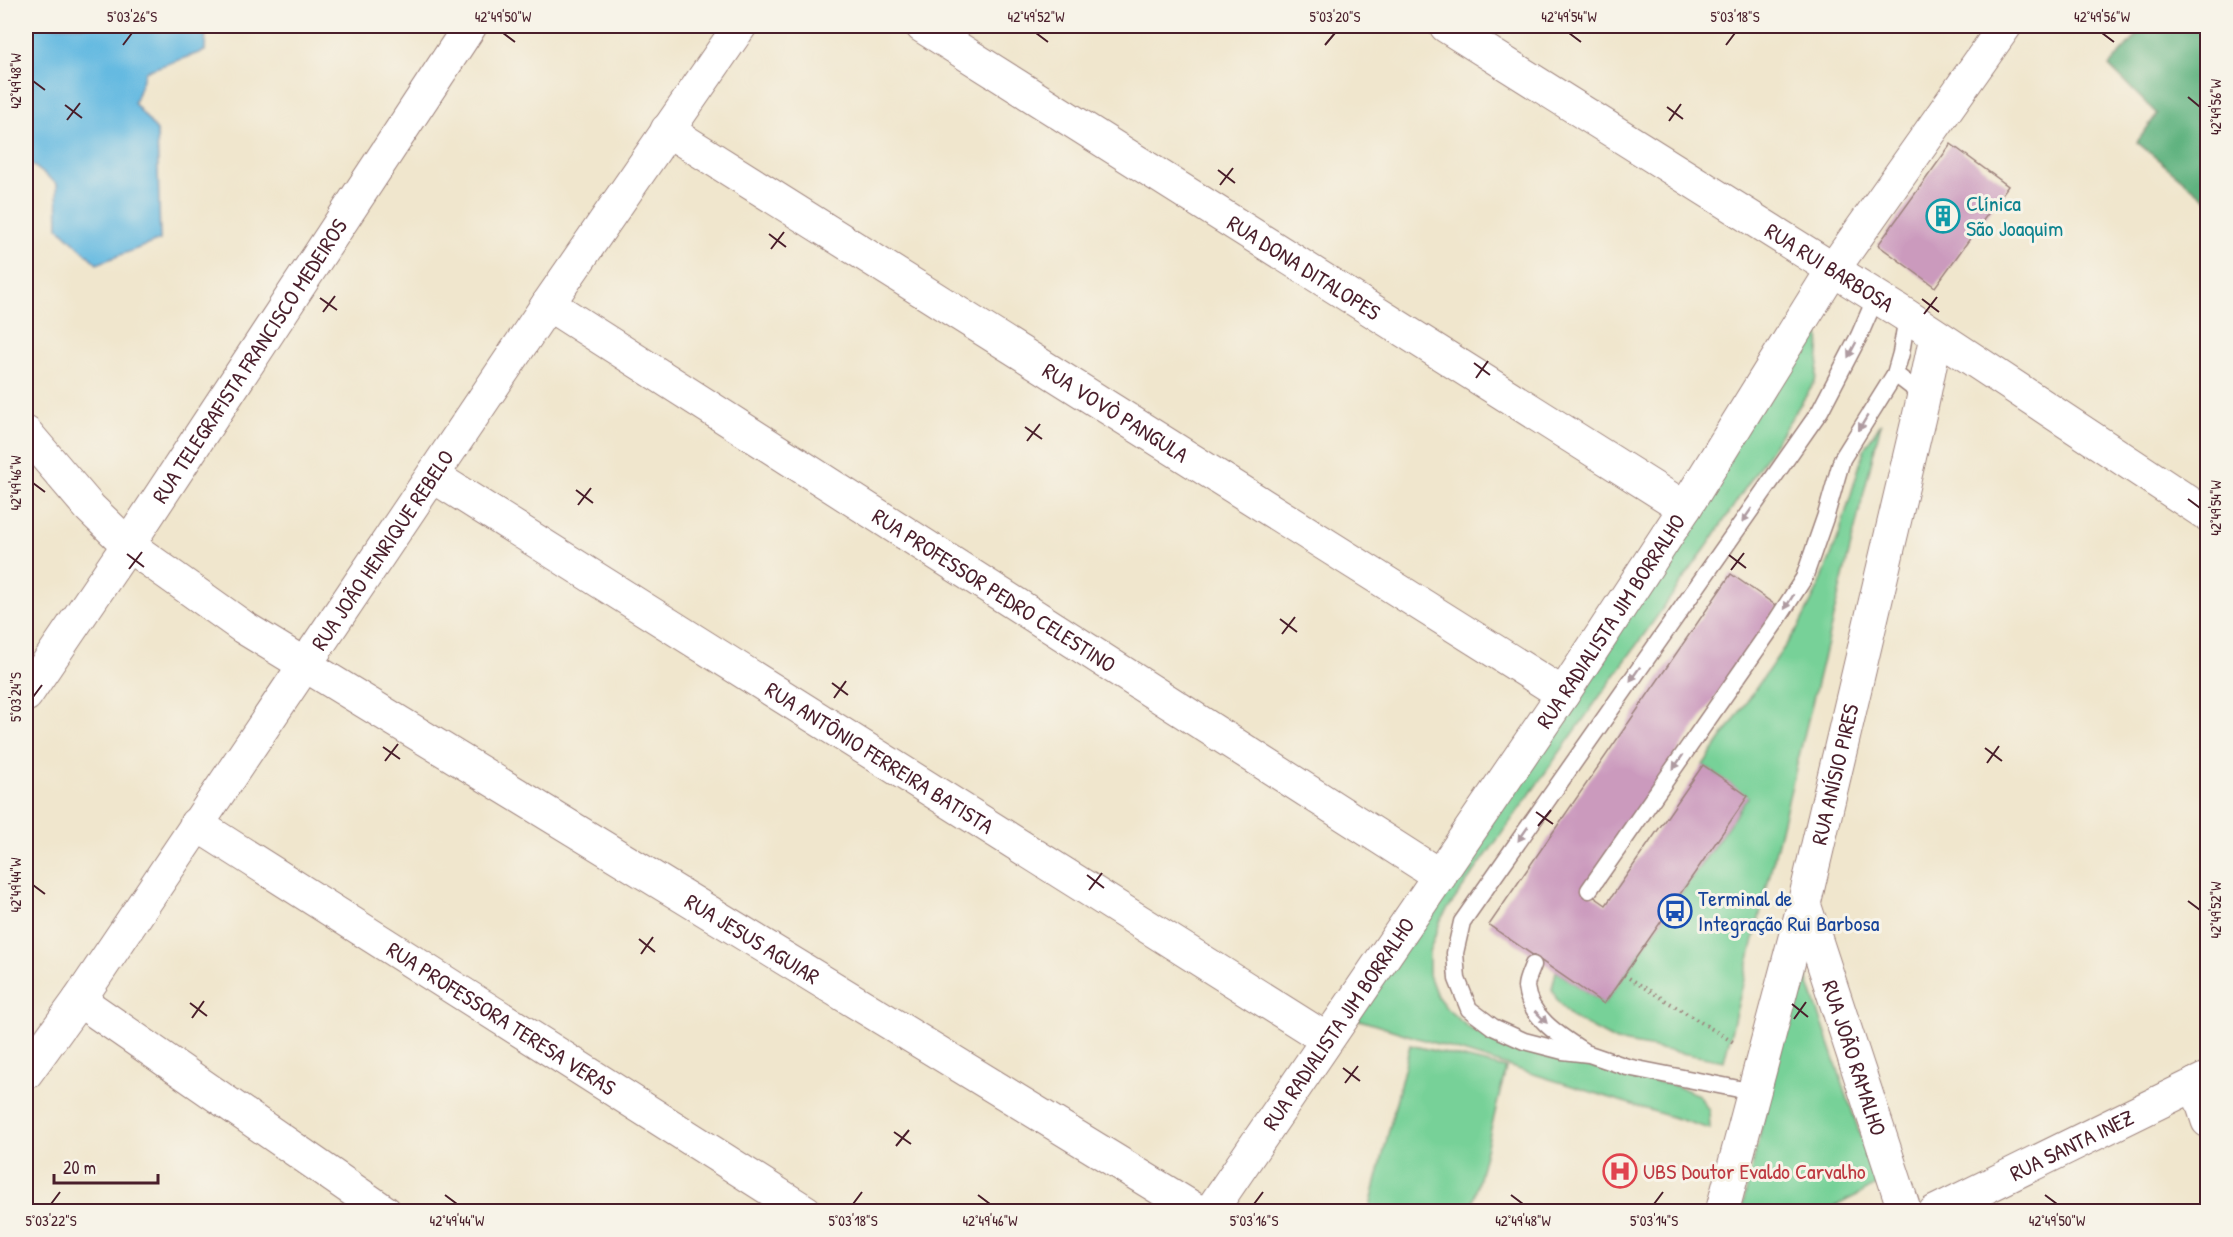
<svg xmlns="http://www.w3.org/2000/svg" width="2233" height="1237" font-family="'Patrick Hand',sans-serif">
	<rect width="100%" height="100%" fill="#f7f3e8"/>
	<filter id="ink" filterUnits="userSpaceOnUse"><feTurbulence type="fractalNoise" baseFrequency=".0167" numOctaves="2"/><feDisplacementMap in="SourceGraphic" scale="12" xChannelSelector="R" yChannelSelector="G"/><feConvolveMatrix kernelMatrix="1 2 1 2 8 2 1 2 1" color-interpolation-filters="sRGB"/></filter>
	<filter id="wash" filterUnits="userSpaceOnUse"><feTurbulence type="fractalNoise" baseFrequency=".008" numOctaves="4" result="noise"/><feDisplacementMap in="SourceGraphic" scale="24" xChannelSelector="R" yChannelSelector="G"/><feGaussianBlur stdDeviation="1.35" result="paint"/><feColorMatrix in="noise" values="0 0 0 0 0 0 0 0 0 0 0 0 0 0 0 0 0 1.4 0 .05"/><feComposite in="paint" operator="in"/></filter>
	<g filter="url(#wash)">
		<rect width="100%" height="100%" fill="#f0e6cd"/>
		<!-- green -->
		<g fill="#77d198" stroke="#607862" stroke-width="1.5">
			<path d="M 1815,304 C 1821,334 1821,352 1815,382 L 1708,545 L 1442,917 L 1429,952 L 1429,975 L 1437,996 L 1447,1009 L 1469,1028 L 1494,1042 L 1539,1055 L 1676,1086 L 1699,1095 L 1709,1111 L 1710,1129 L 1347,1016 Z"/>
			<path d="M 1881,423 L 1724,1061 L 1616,1041 L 1571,1017 L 1557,1000 L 1552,989 L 1556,971 L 1604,1004 L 1748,797 L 1703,765 L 1799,626 L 1820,584 L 1839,535 L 1865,447 Z"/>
			<path d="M 1806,975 L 1877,1185 L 1826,1211 L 1741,1212 L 1797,980 Z"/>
			<path d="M 1410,1045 L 1506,1068 L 1471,1211 L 1369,1211 Z"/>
		</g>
		<!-- forest -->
		<path fill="#61b380" stroke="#566956" stroke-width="1.5" d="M 2145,26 L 2207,26 L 2207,200 L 2137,142 L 2157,114 L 2109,66 Z"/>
		<!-- water -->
		<path fill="#65bae1" stroke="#586c86" stroke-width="1.5" d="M 26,26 L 206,26 L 205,51 L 146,71 L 134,103 L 157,131 L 160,240 L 97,264 L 58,227 L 57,184 L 26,160 Z"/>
		<g id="blocks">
			<!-- building -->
			<g fill="#cb9abd">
				<path d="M 1951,144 L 2008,186 L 1935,287 L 1878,245 Z"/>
				<path d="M 1731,574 L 1778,607 L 1583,889 L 1606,905 L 1703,765 L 1748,796 L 1604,1004 L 1489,925 Z"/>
			</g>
		</g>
	</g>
	<g filter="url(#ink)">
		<use href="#blocks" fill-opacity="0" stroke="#9d827c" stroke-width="1.5"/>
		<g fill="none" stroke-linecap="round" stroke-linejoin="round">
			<!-- service casing -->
			<g stroke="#9d827c" stroke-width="19">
				<g id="service">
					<path d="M 1895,374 L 1912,387 L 1922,403"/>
					<path d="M 1589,890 L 1775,623 L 1804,578 L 1826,515 L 1842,459 L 1895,374 L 1901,353 L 1907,316"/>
					<path d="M 1533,965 C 1531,971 1526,980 1526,987 C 1529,1017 1560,1036 1583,1051"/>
					<path d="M 1754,1092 L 1627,1067 L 1589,1054 L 1563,1051 L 1524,1041 L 1493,1027 L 1469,1009 L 1457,979 L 1455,953 L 1462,922 L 1820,411 L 1859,336 L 1876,297"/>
				</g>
			</g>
			<!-- minor casing -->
			<g stroke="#9d827c" stroke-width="35">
				<g id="minor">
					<path id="s1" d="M 922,26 L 1685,508"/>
					<path id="s2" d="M 667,130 L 1563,694"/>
					<path id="s3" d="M 548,304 L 1440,876"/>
					<path id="s4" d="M 26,433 L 90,508 L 128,545 L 243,627 L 1199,1212"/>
					<path id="s5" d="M 433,476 L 1326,1039"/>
					<path id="s6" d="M 26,695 L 128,545 L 470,26"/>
					<path id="s7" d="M 196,824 L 806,1212"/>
					<path id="s8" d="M 1804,904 L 1905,1212"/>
					<path d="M 79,1000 L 385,1212"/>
					<path id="s9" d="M 26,1073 L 79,1000 L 548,304 L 740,26"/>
					<path d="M 2196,1084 L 2208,1121"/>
					<path id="s10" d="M 1210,1212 L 1563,694 L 1685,508 L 1832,271 L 2005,26"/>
					<path id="s11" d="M 1935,1212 L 2208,1078"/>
				</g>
			</g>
			<!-- tertiary casing -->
			<g stroke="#9d827c" stroke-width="35">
				<g id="tertiary">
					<path id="s12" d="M 1446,26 L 1907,316 L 2208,515"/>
					<path id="s13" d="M 1722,1212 L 1804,904 L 1922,404 L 1936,336"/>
				</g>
			</g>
			<!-- path -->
			<path stroke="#9d827c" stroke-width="4" stroke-dasharray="1.5 4.5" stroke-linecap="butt" d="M 1624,975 L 1733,1042"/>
			<!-- service -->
			<use href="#service" stroke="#fff" stroke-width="16"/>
			<!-- minor -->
			<use href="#minor" stroke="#fff" stroke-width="33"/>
			<!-- tertiary -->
			<use href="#tertiary" stroke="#fff" stroke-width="33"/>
		</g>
		<!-- one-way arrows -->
		<defs><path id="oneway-solid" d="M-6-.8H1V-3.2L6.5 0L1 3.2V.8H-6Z" transform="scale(1.5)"/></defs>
		<g fill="#ae9aa0">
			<use href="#oneway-solid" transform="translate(1852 350) rotate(118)"/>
			<use href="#oneway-solid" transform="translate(1863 423) rotate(121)"/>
			<use href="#oneway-solid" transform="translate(1747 515) rotate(125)"/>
			<use href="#oneway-solid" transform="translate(1789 602) rotate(122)"/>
			<use href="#oneway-solid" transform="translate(1635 674) rotate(125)"/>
			<use href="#oneway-solid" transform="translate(1678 762) rotate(125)"/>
			<use href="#oneway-solid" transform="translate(1523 834) rotate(125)"/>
			<use href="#oneway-solid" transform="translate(1541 1017) rotate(45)"/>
		</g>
	</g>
	<!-- ticks -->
	<path fill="none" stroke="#4a1f2b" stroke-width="2" d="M 503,33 L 515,42M 1036,33 L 1048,42M 1569,33 L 1581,42M 2102,33 L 2114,42M 123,45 L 132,33M 1325,45 L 1335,33M 1726,45 L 1735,33M 33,81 L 45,90M 2188,97 L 2200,107M 65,105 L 82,118M 1667,107 L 1683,119M 67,120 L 80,103M 1669,121 L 1681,104M 1218,170 L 1235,183M 1220,185 L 1233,168M 769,234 L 786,247M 771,249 L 784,232M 320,298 L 337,310M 1922,299 L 1939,312M 323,312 L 335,296M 1924,314 L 1937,297M 1474,363 L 1490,375M 1476,378 L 1488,361M 1025,427 L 1042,439M 1027,441 L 1040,424M 33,483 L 45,492M 576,490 L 593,503M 2188,499 L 2200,508M 578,505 L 591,488M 127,554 L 144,567M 1729,555 L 1746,568M 129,569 L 142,552M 1731,570 L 1744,553M 1280,619 L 1297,632M 1282,634 L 1295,617M 832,683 L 848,695M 33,697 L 42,685M 834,698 L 846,681M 383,747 L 400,759M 1985,748 L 2002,761M 385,761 L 398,744M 1987,763 L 1999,746M 1536,812 L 1553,824M 1538,826 L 1551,810M 1087,875 L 1104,888M 33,885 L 45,894M 1089,890 L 1102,873M 2188,901 L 2200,910M 639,939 L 655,952M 641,954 L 653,937M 190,1003 L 207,1016M 1792,1004 L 1808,1017M 192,1018 L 204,1001M 1794,1019 L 1806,1002M 1343,1068 L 1360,1081M 1345,1083 L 1358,1066M 894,1132 L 911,1144M 896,1146 L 909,1130M 445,1195 L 457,1204M 978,1195 L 990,1204M 1511,1195 L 1523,1204M 2045,1195 L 2057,1204M 51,1204 L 60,1192M 853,1204 L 862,1192M 1254,1204 L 1263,1192M 1654,1204 L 1663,1192"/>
	<!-- icons -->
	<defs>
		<g id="building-ring" transform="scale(1.725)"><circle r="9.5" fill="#f7f3e8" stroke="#0f9aa8" stroke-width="1.5"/><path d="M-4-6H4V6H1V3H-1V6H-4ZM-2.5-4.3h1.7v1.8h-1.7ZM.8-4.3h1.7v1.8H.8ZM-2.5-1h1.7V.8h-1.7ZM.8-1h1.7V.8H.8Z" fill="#0f9aa8"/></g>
		<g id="bus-ring" transform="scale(1.725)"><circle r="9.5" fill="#f7f3e8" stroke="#1a4fb4" stroke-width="1.5"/><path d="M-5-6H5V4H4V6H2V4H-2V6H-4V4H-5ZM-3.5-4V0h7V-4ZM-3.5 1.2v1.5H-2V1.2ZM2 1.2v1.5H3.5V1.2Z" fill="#1a4fb4"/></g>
		<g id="hospital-ring" transform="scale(1.725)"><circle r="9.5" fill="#f7f3e8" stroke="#e0444e" stroke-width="1.5"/><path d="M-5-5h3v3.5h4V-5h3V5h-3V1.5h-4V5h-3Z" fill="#e0444e"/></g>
	</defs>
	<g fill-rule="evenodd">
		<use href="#building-ring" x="1943" y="216"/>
		<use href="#bus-ring" x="1675" y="911"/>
		<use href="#hospital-ring" x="1620" y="1171"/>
	</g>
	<g text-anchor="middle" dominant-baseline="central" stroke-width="6" stroke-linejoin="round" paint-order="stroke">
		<!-- culture labels -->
		<g font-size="22" fill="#0d838f" stroke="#f7f3e8" text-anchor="start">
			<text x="1966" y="203">Clínica<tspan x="1966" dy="25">São Joaquim</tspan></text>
		</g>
		<!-- street labels -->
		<g font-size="22" fill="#4a1f2b" stroke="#f7f3e8">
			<text stroke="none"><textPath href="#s1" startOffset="452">RUA DONA DITALOPES</textPath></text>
			<text stroke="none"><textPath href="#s12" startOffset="453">RUA RUI BARBOSA</textPath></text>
			<text stroke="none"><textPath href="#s6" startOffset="402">RUA TELEGRAFISTA FRANCISCO MEDEIROS</textPath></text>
			<text stroke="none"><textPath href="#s2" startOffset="530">RUA VOVÒ PANGULA</textPath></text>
			<text stroke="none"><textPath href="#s9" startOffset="633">RUA JOÃO HENRIQUE REBELO</textPath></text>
			<text stroke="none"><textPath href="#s3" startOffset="530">RUA PROFESSOR PEDRO CELESTINO</textPath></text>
			<text stroke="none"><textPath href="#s10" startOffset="714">RUA RADIALISTA JIM BORRALHO</textPath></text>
			<text stroke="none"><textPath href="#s5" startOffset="528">RUA ANTÔNIO FERREIRA BATISTA</textPath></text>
			<text stroke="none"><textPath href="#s13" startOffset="452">RUA ANÍSIO PIRES</textPath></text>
			<text stroke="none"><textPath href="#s4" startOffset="890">RUA JESUS AGUIAR</textPath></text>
			<text stroke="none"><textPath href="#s7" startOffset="362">RUA PROFESSORA TERESA VERAS</textPath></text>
			<text stroke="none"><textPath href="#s10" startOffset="228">RUA RADIALISTA JIM BORRALHO</textPath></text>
			<text stroke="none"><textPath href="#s8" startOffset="162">RUA JOÃO RAMALHO</textPath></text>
			<text stroke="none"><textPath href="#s11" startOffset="152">RUA SANTA INEZ</textPath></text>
		</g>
		<!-- transit labels -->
		<g font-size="22" fill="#164399" stroke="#f7f3e8" text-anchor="start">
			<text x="1698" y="898">Terminal de<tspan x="1698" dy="25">Integração Rui Barbosa</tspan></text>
		</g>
		<!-- health labels -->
		<g font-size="22" fill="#be3a42" stroke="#f7f3e8" text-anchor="start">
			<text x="1643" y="1171">UBS Doutor Evaldo Carvalho</text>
		</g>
	</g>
	<!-- margin -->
	<rect width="2233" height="1237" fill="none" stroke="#f7f3e8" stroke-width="66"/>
	<!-- scale -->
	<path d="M54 1174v9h104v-9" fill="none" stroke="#4a1f2b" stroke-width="3"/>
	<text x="63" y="1174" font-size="18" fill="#4a1f2b" stroke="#f7f3e8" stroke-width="4.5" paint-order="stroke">20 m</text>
	<rect x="33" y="33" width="2167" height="1171" fill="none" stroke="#4a1f2b" stroke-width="2"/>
	<g font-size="15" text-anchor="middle" fill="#4a1f2b">
		<text x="132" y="22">5°03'26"S</text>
		<text x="503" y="22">42°49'50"W</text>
		<text x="1036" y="22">42°49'52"W</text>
		<text x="1335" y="22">5°03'20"S</text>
		<text x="1569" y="22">42°49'54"W</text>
		<text x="1735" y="22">5°03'18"S</text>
		<text x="2102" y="22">42°49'56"W</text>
		<text transform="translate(16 81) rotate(-90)" y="5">42°49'48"W</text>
		<text transform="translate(2216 107) rotate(-90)" y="5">42°49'56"W</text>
		<text transform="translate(16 483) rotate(-90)" y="5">42°49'46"W</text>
		<text transform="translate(2216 508) rotate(-90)" y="5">42°49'54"W</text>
		<text transform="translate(16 697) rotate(-90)" y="5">5°03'24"S</text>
		<text transform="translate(16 885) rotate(-90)" y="5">42°49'44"W</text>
		<text transform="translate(2216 910) rotate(-90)" y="5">42°49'52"W</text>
		<text x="51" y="1226">5°03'22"S</text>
		<text x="457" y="1226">42°49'44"W</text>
		<text x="853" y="1226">5°03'18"S</text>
		<text x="990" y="1226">42°49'46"W</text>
		<text x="1254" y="1226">5°03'16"S</text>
		<text x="1523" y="1226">42°49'48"W</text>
		<text x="1654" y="1226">5°03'14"S</text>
		<text x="2057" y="1226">42°49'50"W</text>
	</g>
</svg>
